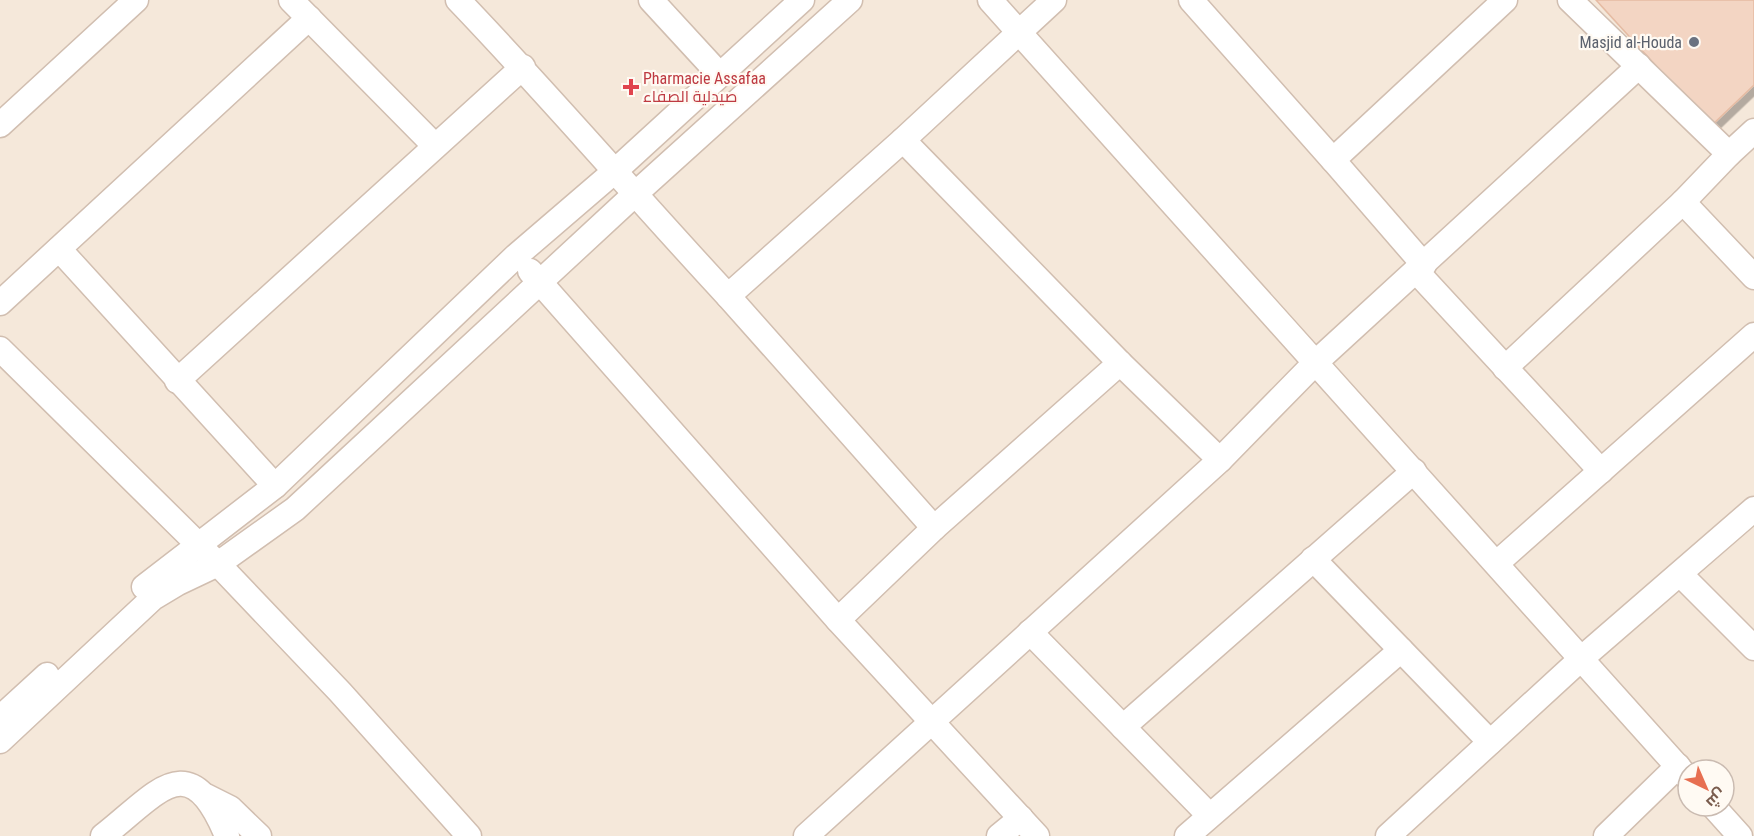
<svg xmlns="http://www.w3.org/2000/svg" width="1754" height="836" font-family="'Roboto Condensed',Cairo,sans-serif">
	<defs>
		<filter id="shadow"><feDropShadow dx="5.5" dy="5.5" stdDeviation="0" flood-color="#0004"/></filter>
	</defs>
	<rect width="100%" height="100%" fill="#fdf6ec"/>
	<!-- residential -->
	<path fill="#f5e8da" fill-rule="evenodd" d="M 0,0 L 1754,0 L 1754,836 L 0,836 ZM 1688,770 L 1724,770 L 1724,806 L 1688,806 Z"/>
	<!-- building -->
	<path fill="#f3d5c3" stroke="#e6bba3" stroke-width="1.5" filter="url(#shadow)" d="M 1596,0 L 1754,0 L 1754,85 L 1711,126 Z"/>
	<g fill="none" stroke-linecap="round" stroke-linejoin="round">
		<!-- street casing -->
		<g stroke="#d1beb0" stroke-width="27">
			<g id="street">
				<path d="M 291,0 L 434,145"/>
				<path d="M 458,0 C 551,97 637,198 728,296 L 903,140 L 1054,0"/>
				<path d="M 651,0 L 720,75"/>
				<path d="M 990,0 L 1688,778"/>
				<path d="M 1191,0 L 1333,160"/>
				<path d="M 1570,0 L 1729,154 L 1754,131"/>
				<path d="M 0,125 L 136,0"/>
				<path d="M 903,140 L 1120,363 L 1220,460"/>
				<path d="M 1683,202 L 1754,277"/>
				<path d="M 59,249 L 275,486"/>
				<path d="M 1424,265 L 1333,160 L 1505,0"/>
				<path d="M 530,271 L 838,620 L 1037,836"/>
				<path d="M 1417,272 L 1601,471"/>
				<path d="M 728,296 L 934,528"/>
				<path d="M 0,303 L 309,18"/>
				<path d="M 0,349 L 218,564 L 340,692 L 469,836"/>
				<path d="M 1505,368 L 1683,202 L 1729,154"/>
				<path d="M 177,381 L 523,67"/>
				<path d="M 1313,559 L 1490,742"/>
				<path d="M 1497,563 L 1754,335"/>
				<path d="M 1680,574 L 1754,648"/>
				<path d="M 144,587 L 275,486 L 516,256 L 615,171 L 802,0"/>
				<path d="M 838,620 L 934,528 L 1120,363"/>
				<path d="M 1030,632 L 1123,727 L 1414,471"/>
				<path d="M 0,718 L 47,675"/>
				<path d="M 1123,727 L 1209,815"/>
				<path d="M 0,741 L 153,598 L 178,583 L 218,564 L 295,509 L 634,195 L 850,0"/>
				<path d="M 206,796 L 230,808 L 259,836"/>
				<path d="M 1713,806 L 1740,836"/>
				<path d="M 103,836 C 158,793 189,744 227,836"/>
				<path d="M 806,836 L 1220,460 L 1316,362 L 1639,66"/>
				<path d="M 999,836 L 1021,818"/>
				<path d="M 1187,836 L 1401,650"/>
				<path d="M 1388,836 L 1582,658 L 1754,509"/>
				<path d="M 1606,836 L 1678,766"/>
			</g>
		</g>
		<!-- street -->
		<use href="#street" stroke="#fff" stroke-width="24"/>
	</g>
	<!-- markers -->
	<circle fill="#6b7280" stroke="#fffaf3" stroke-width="2" cx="1694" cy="42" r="6"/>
	<path fill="#e0444e" stroke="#fffaf3" stroke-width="2" d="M628 78h6v6h6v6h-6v6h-6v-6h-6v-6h6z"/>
	<g text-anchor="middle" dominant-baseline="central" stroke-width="4.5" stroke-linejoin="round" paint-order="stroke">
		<!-- worship labels -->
		<g font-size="16" fill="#5b616d" stroke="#fffaf3" text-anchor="end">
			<text x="1682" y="42">Masjid al-Houda</text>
		</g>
		<!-- health labels -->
		<g font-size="16" fill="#be3a42" stroke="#fffaf3" text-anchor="start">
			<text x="643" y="78">Pharmacie Assafaa<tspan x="643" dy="18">صيدلية الصفاء</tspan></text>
		</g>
	</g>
	<!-- north arrow -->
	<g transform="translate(1706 788) rotate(136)"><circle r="28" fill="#fffaf3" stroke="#cabbb1" stroke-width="1.5"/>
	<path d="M0-4.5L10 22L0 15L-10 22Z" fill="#e76f51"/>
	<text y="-9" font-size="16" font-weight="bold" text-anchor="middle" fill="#7a5c4d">ش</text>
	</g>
</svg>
